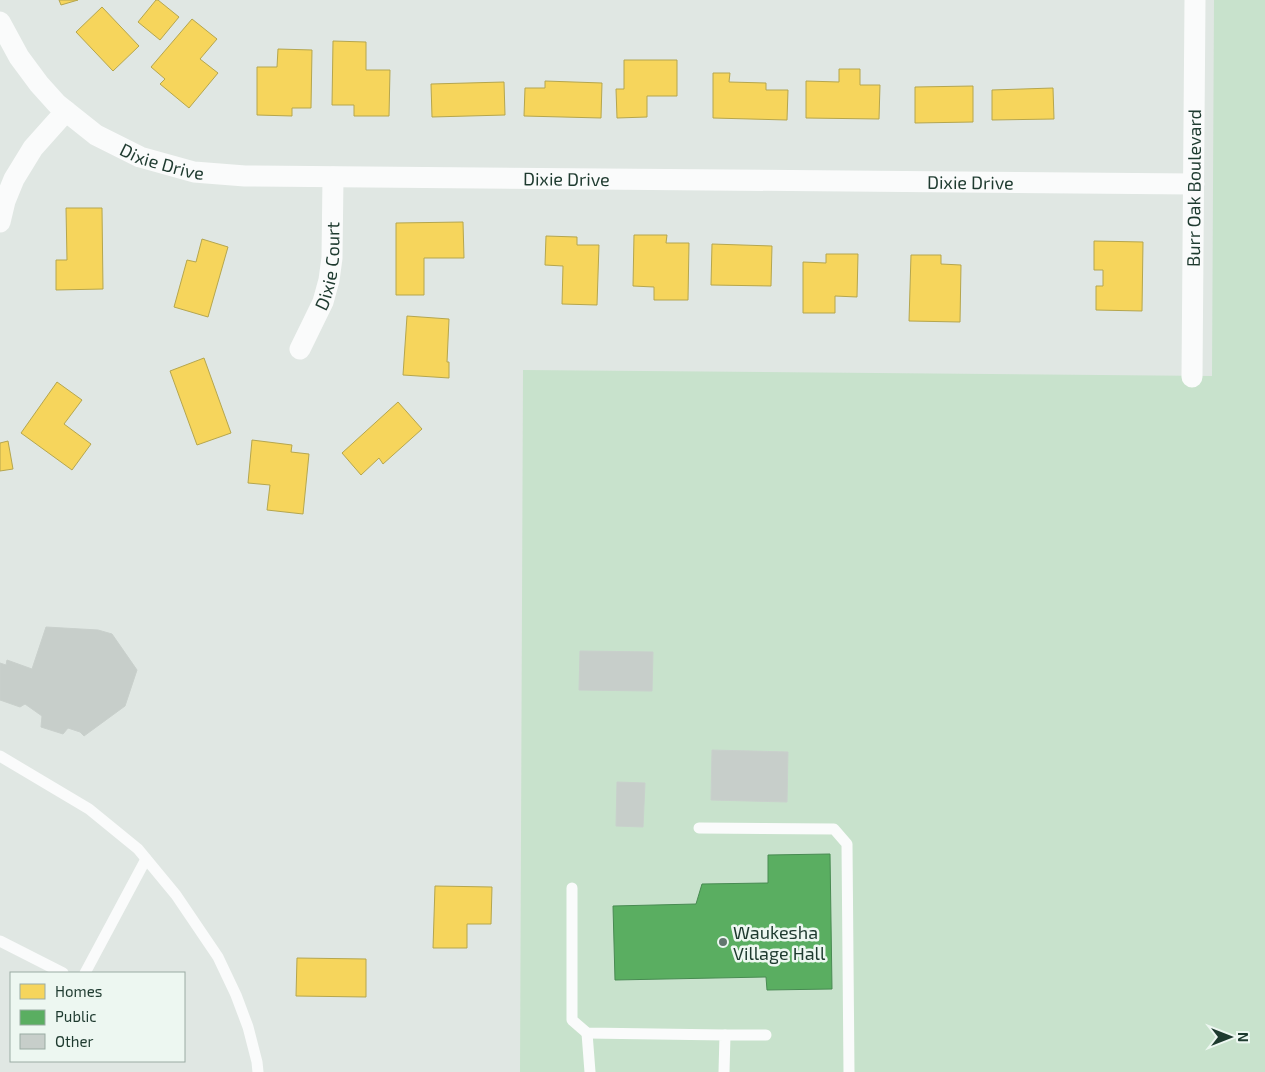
<svg xmlns="http://www.w3.org/2000/svg" width="1265" height="1072" font-family="'Exo 2',sans-serif">
	<rect width="100%" height="100%" fill="#e0e7e3"/>
	<!-- green -->
	<path fill="#c8e2cc" d="M 1214,0 L 1265,0 L 1265,1072 L 520,1072 L 523,370 L 1212,376 Z"/>
	<!-- homes -->
	<g fill="#f6d55c" stroke="#b5a64e">
		<path d="M 59,0 L 78,0 L 61,5 Z"/>
		<path d="M 156,0 L 158,0 L 179,17 L 160,40 L 138,22 Z"/>
		<path d="M 102,7 L 139,46 L 113,71 L 76,32 Z"/>
		<path d="M 192,19 L 217,39 L 200,59 L 218,73 L 189,108 L 160,84 L 165,79 L 151,67 Z"/>
		<path d="M 333,41 L 366,42 L 366,70 L 390,70 L 389,116 L 354,116 L 354,105 L 332,105 Z"/>
		<path d="M 278,49 L 312,50 L 311,108 L 292,108 L 292,116 L 257,115 L 257,67 L 277,67 Z"/>
		<path d="M 624,60 L 677,60 L 677,96 L 647,96 L 647,117 L 617,118 L 616,89 L 624,89 Z"/>
		<path d="M 839,69 L 860,69 L 860,85 L 880,85 L 879,119 L 806,118 L 806,81 L 839,82 Z"/>
		<path d="M 713,73 L 730,73 L 729,82 L 766,83 L 766,90 L 788,90 L 787,120 L 713,118 Z"/>
		<path d="M 545,81 L 602,83 L 601,118 L 524,116 L 525,88 L 545,88 Z"/>
		<path d="M 504,82 L 505,115 L 432,117 L 431,84 Z"/>
		<path d="M 973,86 L 973,122 L 915,123 L 915,87 Z"/>
		<path d="M 1053,88 L 1054,119 L 992,120 L 992,90 Z"/>
		<path d="M 66,208 L 102,208 L 103,289 L 56,290 L 56,260 L 67,260 Z"/>
		<path d="M 463,222 L 464,258 L 424,258 L 424,295 L 396,295 L 396,223 Z"/>
		<path d="M 634,235 L 667,235 L 666,243 L 689,243 L 688,300 L 654,300 L 654,287 L 633,286 Z"/>
		<path d="M 546,236 L 577,237 L 577,245 L 599,245 L 597,305 L 562,304 L 563,266 L 545,265 Z"/>
		<path d="M 202,239 L 228,247 L 208,317 L 174,307 L 187,260 L 196,262 Z"/>
		<path d="M 1094,241 L 1143,242 L 1142,311 L 1096,310 L 1096,286 L 1103,286 L 1103,270 L 1094,270 Z"/>
		<path d="M 712,244 L 772,246 L 771,286 L 711,285 Z"/>
		<path d="M 826,254 L 858,254 L 857,297 L 835,296 L 835,313 L 803,313 L 803,262 L 826,263 Z"/>
		<path d="M 911,255 L 941,255 L 941,264 L 961,265 L 960,322 L 909,321 Z"/>
		<path d="M 407,316 L 449,319 L 447,362 L 449,362 L 449,378 L 403,375 Z"/>
		<path d="M 204,358 L 231,433 L 197,445 L 170,371 Z"/>
		<path d="M 57,382 L 82,400 L 64,424 L 91,444 L 72,470 L 21,433 Z"/>
		<path d="M 398,402 L 422,429 L 383,464 L 379,458 L 361,475 L 342,453 Z"/>
		<path d="M 252,440 L 292,445 L 291,452 L 309,454 L 303,514 L 267,510 L 270,485 L 248,483 Z"/>
		<path d="M 8,441 L 13,469 L 0,471 L 0,443 Z"/>
		<path d="M 435,886 L 492,887 L 491,924 L 467,924 L 467,948 L 433,948 Z"/>
		<path d="M 297,958 L 366,959 L 366,997 L 296,996 Z"/>
	</g>
	<!-- public -->
	<path fill="#5aae61" stroke="#488b52" d="M 830,854 L 832,989 L 767,990 L 766,977 L 615,980 L 613,906 L 696,904 L 702,884 L 768,883 L 768,855 Z"/>
	<!-- building -->
	<g fill="#c7ceca" stroke="#c9d0cc">
		<path d="M 46,627 L 98,630 L 112,634 L 137,670 L 125,706 L 84,736 L 80,732 L 68,728 L 63,734 L 41,727 L 42,716 L 25,704 L 20,707 L 0,700 L 0,663 L 6,665 L 7,660 L 32,669 Z"/>
		<path d="M 580,651 L 653,652 L 652,691 L 579,690 Z"/>
		<path d="M 712,750 L 788,752 L 787,802 L 711,800 Z"/>
		<path d="M 617,782 L 645,783 L 643,827 L 616,826 Z"/>
	</g>
	<g fill="none" stroke-linecap="round" stroke-linejoin="round">
		<!-- service -->
		<g stroke="#fafbfb" stroke-width="11">
			<path d="M 0,756 L 89,809 L 138,849 L 176,895 L 218,957 L 236,995 L 248,1027 L 257,1062 L 258,1072"/>
			<path d="M 699,828 L 834,829 L 847,844 L 849,1072"/>
			<path d="M 572,888 L 572,1020 L 587,1033 L 725,1035 L 724,1072"/>
			<path d="M 0,941 L 63,973"/>
			<path d="M 85,973 L 146,859"/>
			<path d="M 587,1033 L 590,1072"/>
			<path d="M 725,1035 L 766,1035"/>
		</g>
		<!-- minor -->
		<g stroke="#fafbfb" stroke-width="21">
			<path id="s1" d="M 0,22 L 19,57 L 39,84 L 57,104 L 96,135 L 140,157 L 194,172 L 245,176 L 1194,184"/>
			<path d="M 0,222 L 5,201 L 14,179 L 33,148 L 66,111"/>
			<path id="s2" d="M 300,349 L 323,302 L 329,280 L 332,258 L 333,177"/>
			<path id="s3" d="M 1192,377 L 1195,0"/>
		</g>
	</g>
	<!-- markers -->
	<circle fill="#62776e" stroke="#edf7f1" stroke-width="2" cx="723" cy="942" r="5"/>
	<g text-anchor="middle" dominant-baseline="central" stroke-width="5" stroke-linejoin="round" paint-order="stroke">
		<!-- street labels -->
		<g font-size="18" fill="#1e3a2f" stroke="#edf7f1">
			<text stroke="none"><textPath href="#s1" startOffset="222">Dixie Drive</textPath></text>
			<text stroke="none"><textPath href="#s1" startOffset="628">Dixie Drive</textPath></text>
			<text stroke="none"><textPath href="#s1" startOffset="1032">Dixie Drive</textPath></text>
			<text stroke="none"><textPath href="#s3" startOffset="189">Burr Oak Boulevard</textPath></text>
			<text stroke="none"><textPath href="#s2" startOffset="89">Dixie Court</textPath></text>
		</g>
		<!-- poi labels -->
		<g font-size="18" fill="#1e3a2f" stroke="#edf7f1" text-anchor="start">
			<text x="733" y="932">Waukesha<tspan x="733" dy="21">Village Hall</tspan></text>
		</g>
	</g>
	<!-- legend -->
	<rect x="10" y="972" width="175" height="90" fill="#edf7f1" stroke="#9aaba3"/>
	<rect x="20" y="984" width="25" height="15" fill="#f6d55c" stroke="#9aaba3"/>
	<text x="55" y="997" font-size="15" fill="#1e3a2f">Homes</text>
	<rect x="20" y="1010" width="25" height="15" fill="#5aae61" stroke="#9aaba3"/>
	<text x="55" y="1022" font-size="15" fill="#1e3a2f">Public</text>
	<rect x="20" y="1034" width="25" height="15" fill="#c7ceca" stroke="#9aaba3"/>
	<text x="55" y="1047" font-size="15" fill="#1e3a2f">Other</text>
	<!-- north arrow -->
	<g transform="translate(1230 1037) rotate(90)" stroke="#edf7f1" stroke-width="4" paint-order="stroke">
	<path d="M0-4L9 19L0 12L-9 19Z" fill="#1e3a2f"/>
	<text y="-8" font-size="14" font-weight="bold" text-anchor="middle" fill="#1e3a2f">N</text>
	</g>
</svg>
